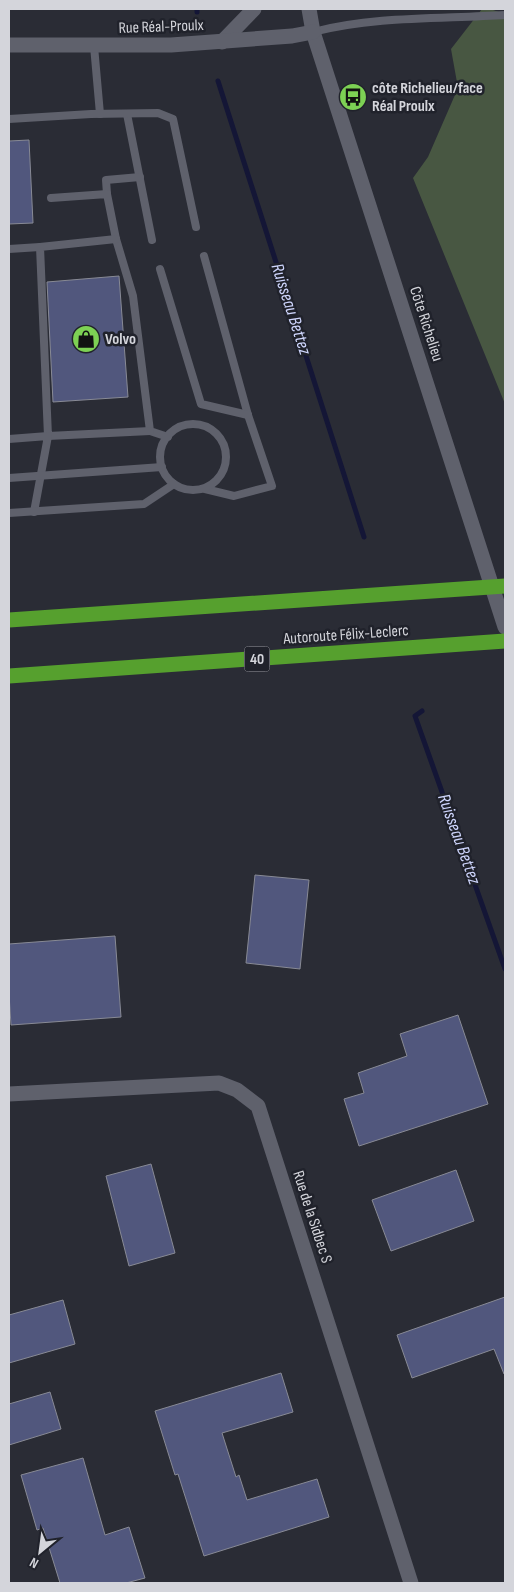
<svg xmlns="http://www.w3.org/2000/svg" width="514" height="1592" font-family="'Sofia Sans Condensed',sans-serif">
	<rect width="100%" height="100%" fill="#2a2c35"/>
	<!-- green -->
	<path fill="#485742" d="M 482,9 L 490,9 L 505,14 L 505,404 L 413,178 L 428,157 L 458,88 L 451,49 Z"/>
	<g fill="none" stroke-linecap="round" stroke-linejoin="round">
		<!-- stream -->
		<g stroke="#141636" stroke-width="5">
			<path d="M 197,9 L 197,12"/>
			<path d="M 218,81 L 364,537"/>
			<path d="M 422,711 L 415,716 L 505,969"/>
		</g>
	</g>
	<!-- building -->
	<g fill="#51577d" stroke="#888a95">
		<path d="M 29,140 L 33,223 L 9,224 L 9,141 Z"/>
		<path d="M 119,276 L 128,397 L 53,402 L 47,282 Z"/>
		<path d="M 255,875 L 309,880 L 300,969 L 246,963 Z"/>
		<path d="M 115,936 L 121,1017 L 11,1025 L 9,994 L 9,944 Z"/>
		<path d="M 458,1015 L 488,1104 L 359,1146 L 344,1099 L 364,1093 L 358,1073 L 407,1056 L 400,1034 Z"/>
		<path d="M 151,1164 L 175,1253 L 129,1266 L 106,1176 Z"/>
		<path d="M 456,1170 L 474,1221 L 391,1251 L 372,1200 Z"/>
		<path d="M 505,1297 L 505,1374 L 504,1374 L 494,1349 L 412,1378 L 397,1335 Z"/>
		<path d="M 63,1300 L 75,1344 L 9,1363 L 9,1315 Z"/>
		<path d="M 281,1373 L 293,1412 L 222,1433 L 236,1477 L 239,1475 L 247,1500 L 317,1479 L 329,1517 L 204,1556 L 178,1474 L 175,1475 L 155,1411 Z"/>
		<path d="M 50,1392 L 61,1429 L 9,1445 L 9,1404 Z"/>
		<path d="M 83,1458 L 105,1535 L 129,1527 L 145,1578 L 126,1583 L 60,1583 L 43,1528 L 37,1530 L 21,1475 Z"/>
	</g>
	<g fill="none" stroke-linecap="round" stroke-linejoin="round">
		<!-- lane -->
		<g stroke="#5f616c" stroke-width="8">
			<path d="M 313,32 C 375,16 441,19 505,15"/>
			<path d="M 94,46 L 100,114"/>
			<path d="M 127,114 L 152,240"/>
			<path d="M 9,119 L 91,114 L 158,113 L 173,119 L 196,227"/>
			<path d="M 107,194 L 106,180 L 140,177"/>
			<path d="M 51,198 L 107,194 L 116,239 L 133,296 L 150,431 L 168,437"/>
			<path d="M 116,239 L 40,247 L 48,436 L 150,431"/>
			<path d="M 9,249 L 40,247"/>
			<path d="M 204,256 L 248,415 L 272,486 L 234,496 L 205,489"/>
			<path d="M 160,269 L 201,404 L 248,415"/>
			<circle cx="193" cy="457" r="33"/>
			<path d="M 9,439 L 48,436 L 34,512"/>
			<path d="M 9,478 L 162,467"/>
			<path d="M 9,513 L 144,504 L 174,484"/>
		</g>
		<!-- street -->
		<path stroke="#5f616c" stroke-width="15" d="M 9,1094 L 219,1083 L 237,1090 L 258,1106 L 411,1583"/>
		<!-- secondary -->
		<g stroke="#5f616c" stroke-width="15">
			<path d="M 309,9 L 313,32 L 505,627"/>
			<path d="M 222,42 L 254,9"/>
			<path d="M 9,45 L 171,45 L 292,36 L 313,32"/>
		</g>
		<!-- highway -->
		<g stroke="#56a02e" stroke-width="15">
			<path d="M 9,620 L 505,586"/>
			<path d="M 9,676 L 505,641"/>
		</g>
	</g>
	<!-- icons -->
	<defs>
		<g id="bus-disc" transform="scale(1.4375)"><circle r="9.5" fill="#7dd154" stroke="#20222b"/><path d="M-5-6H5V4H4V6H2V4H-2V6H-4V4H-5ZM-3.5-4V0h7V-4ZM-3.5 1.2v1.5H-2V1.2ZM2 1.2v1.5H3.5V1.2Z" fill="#111"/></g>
		<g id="shop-disc" transform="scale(1.4375)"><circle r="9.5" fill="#7dd154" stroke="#20222b"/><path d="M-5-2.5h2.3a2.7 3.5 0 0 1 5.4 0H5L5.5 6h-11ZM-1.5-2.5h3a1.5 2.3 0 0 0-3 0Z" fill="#111"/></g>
	</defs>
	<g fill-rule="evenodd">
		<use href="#bus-disc" x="353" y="97"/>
		<use href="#shop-disc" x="86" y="339"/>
	</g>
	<g text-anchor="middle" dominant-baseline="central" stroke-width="5" stroke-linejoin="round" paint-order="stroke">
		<!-- shield labels -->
		<rect fill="#20222b" stroke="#9e9fa6" stroke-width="1" x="244.5" y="646.5" width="25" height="25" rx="4"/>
		<g font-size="15" font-weight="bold" fill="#d4d5db">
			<text x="257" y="659">40</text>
		</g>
		<!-- street labels -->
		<g font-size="16" fill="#d4d5db" stroke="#20222b">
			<text transform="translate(161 27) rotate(-2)">Rue Réal-Proulx</text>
			<text transform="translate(426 324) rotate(72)">Côte Richelieu</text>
			<text transform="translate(346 635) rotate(-4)">Autoroute Félix-Leclerc</text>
			<text transform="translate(312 1217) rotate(72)">Rue de la Sidbec S</text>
		</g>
		<!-- poi labels -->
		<g font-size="16" font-weight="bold" fill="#d4d5db" stroke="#20222b" text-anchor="start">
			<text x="372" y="88">côte Richelieu/face<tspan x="372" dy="18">Réal Proulx</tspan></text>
			<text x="105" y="339">Volvo</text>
		</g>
		<!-- water labels -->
		<g font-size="18" font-style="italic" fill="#ced5fc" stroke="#20222b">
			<text transform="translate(291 309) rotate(72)">Ruisseau Bettez</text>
			<text transform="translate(459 839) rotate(70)">Ruisseau Bettez</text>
		</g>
	</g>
	<!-- border -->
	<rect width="514" height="1592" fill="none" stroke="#d4d5db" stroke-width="20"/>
	<!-- north arrow -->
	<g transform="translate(40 1552) rotate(209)" stroke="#20222b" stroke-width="4" paint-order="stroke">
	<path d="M0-4L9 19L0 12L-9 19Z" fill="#d4d5db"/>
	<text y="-8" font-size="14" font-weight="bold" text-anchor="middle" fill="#d4d5db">N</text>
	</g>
</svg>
